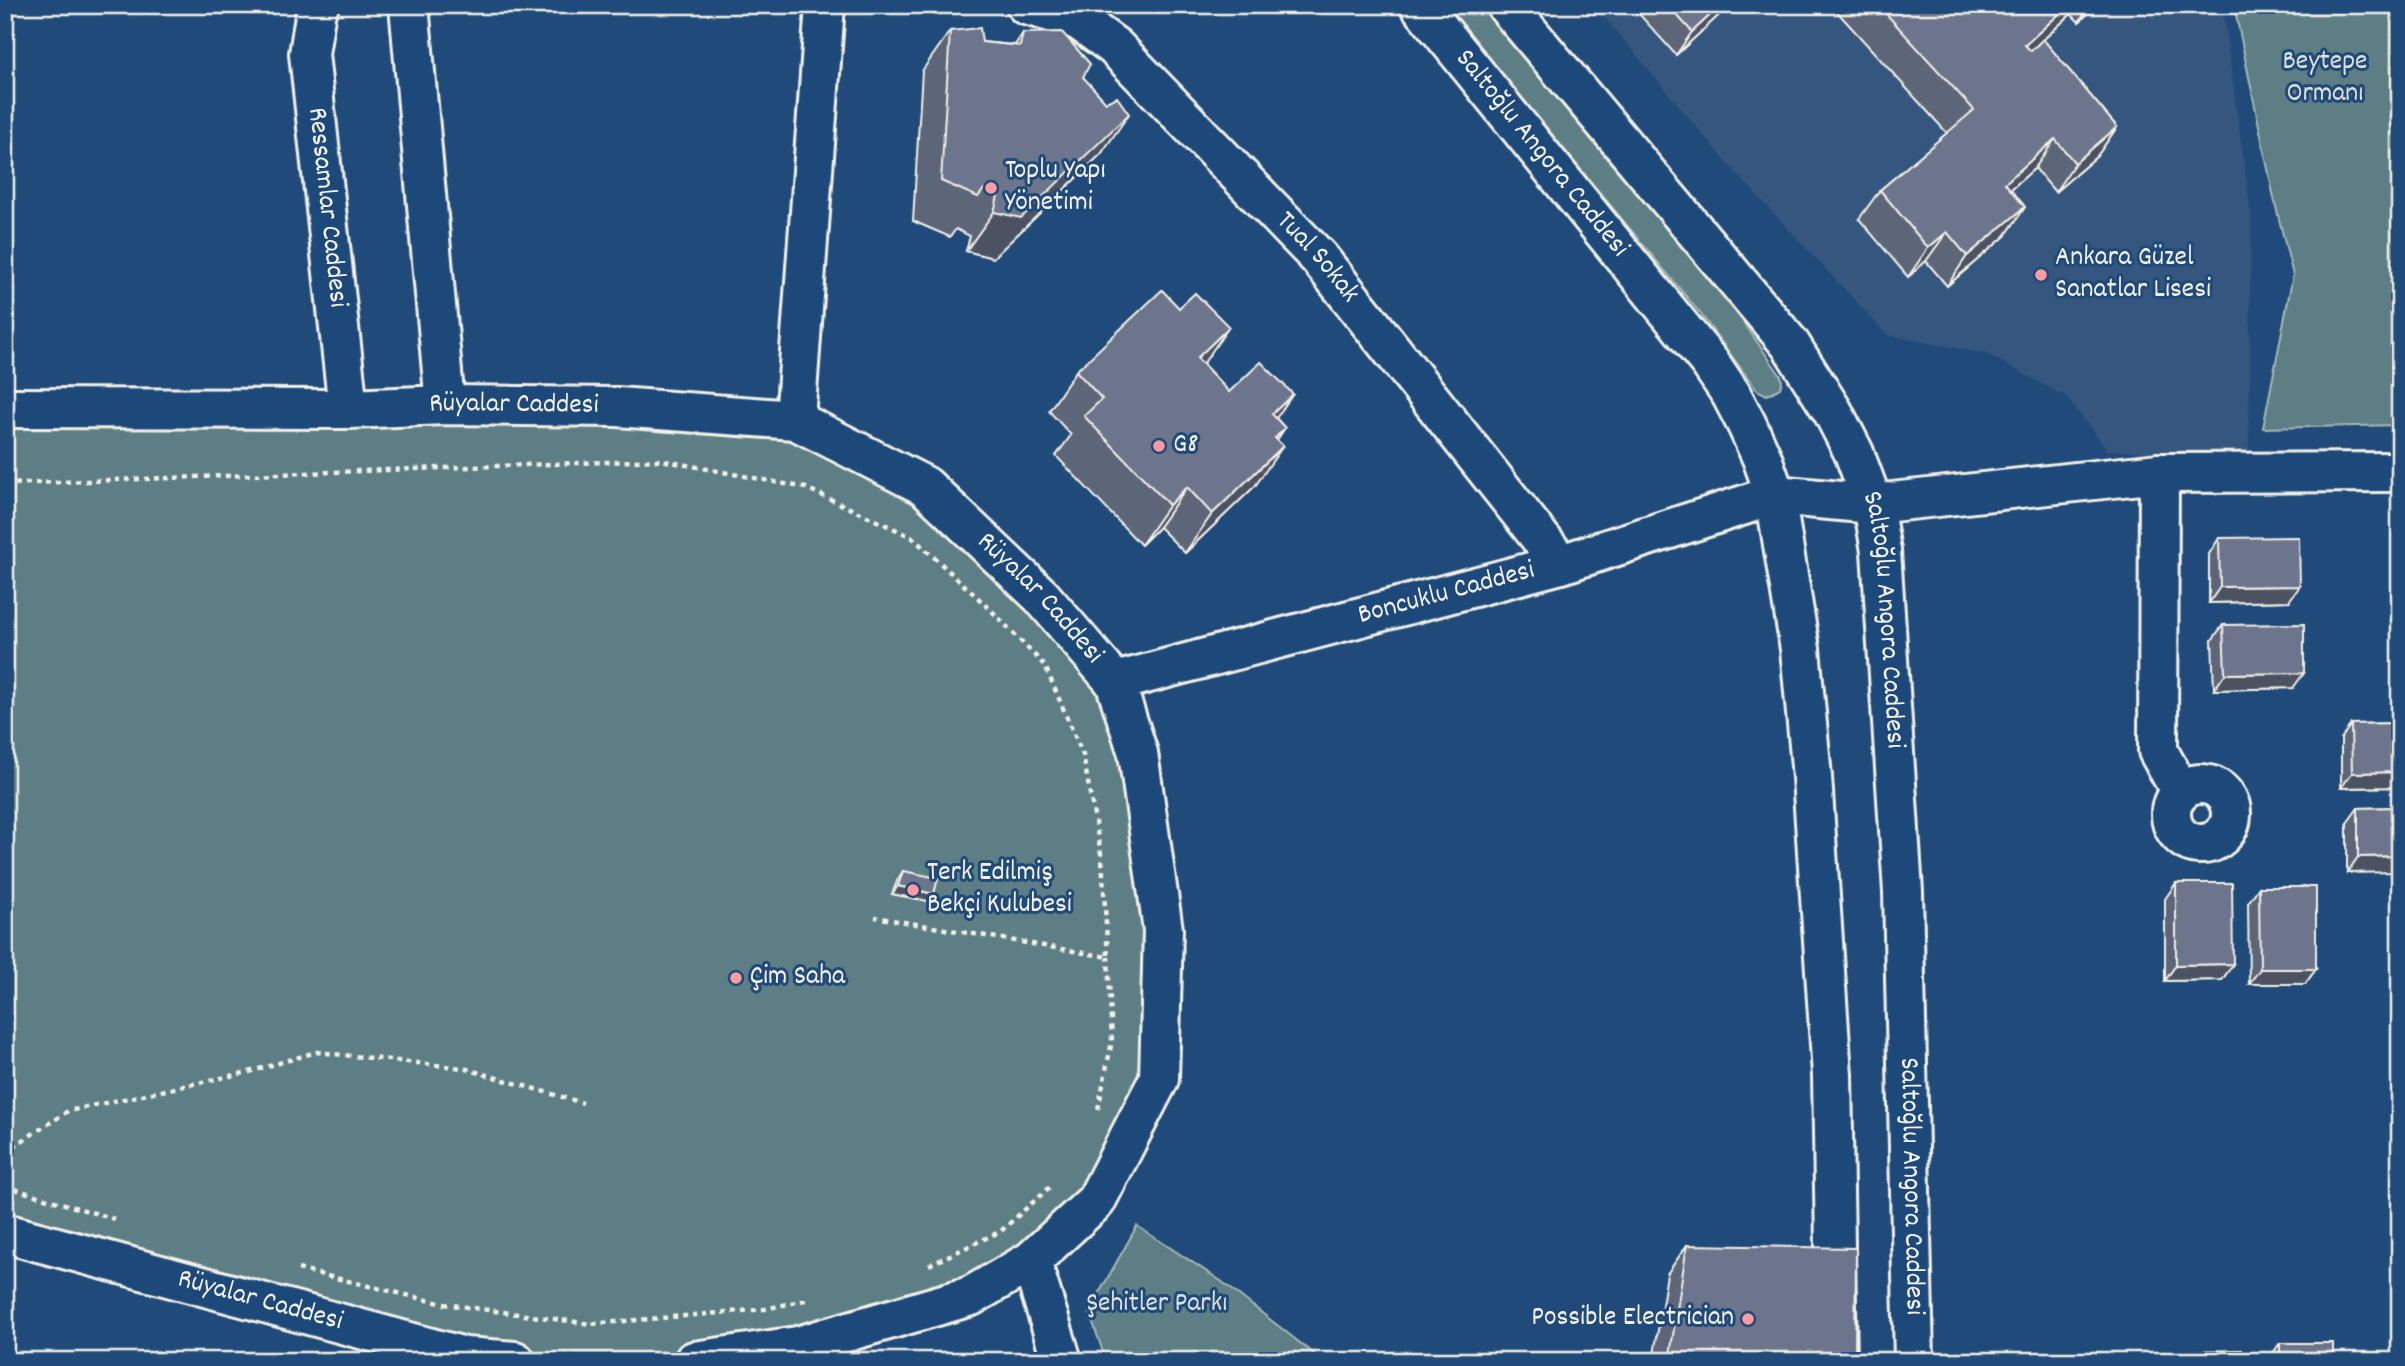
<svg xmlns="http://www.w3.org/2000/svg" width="2405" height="1366" font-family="Dekko,sans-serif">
	<rect width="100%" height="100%" fill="#1f4a7a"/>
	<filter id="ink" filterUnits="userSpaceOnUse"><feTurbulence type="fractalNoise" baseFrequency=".0143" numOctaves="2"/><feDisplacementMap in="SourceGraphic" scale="14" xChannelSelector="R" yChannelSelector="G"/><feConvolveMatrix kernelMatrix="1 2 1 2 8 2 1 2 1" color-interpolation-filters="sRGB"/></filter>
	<g filter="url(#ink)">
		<!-- built -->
		<path fill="#36577f" d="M 1594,5 L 2222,5 L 2251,214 L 2249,454 L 2226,456 L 2108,450 L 2066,397 L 1987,354 L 1887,335 L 1728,164 Z"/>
		<!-- green -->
		<g fill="#5b7e84" stroke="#a8b8b6" stroke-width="2">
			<path d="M 1444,5 L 1483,5 L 1726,298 L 1781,376 L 1782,382 L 1780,388 L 1767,395 L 1757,390 L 1700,313 Z"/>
			<path d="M 2234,5 L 2400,5 L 2400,425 L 2263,428 L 2293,275 L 2275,203 Z"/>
			<path d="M 5,408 L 795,420 L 925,486 L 1041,596 L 1138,753 L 1159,1079 L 1031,1261 L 694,1361 L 515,1361 L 5,1233 Z"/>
			<path d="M 1137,1226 L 1221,1281 L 1323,1361 L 1106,1361 L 1089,1311 Z"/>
		</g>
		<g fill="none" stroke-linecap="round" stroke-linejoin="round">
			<!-- minor casing -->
			<g stroke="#f4f1e8" stroke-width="44">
				<g id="minor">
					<path id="s1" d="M 319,5 L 316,10 L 309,54 L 348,409"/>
					<path d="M 409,5 L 445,405"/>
					<path id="s2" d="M 1026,5 L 1078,20 L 1115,47 L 1319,258 L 1561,564"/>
					<path id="s3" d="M 1420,5 L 1710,363 L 1731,394 L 1747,425 L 1762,458 L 1775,495 L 1800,649 L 1812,777 L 1832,1075 L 1837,1361"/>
					<path id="s4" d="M 1506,5 L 1790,344 L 1833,412 L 1854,453 L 1873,504 L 1881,551 L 1903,892 L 1914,1361"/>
					<path id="s5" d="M 5,408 L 348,409 L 445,405 L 617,407 L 795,420 L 925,486 L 1041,596 L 1115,682 L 1138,753 L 1163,930 L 1159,1079 L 1096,1201 L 1031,1261 L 971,1296 L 798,1346 L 694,1361"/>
					<path d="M 795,420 L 825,5"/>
					<path d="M 2159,473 L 2158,751 L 2181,792"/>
					<path id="s6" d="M 1115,682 L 1561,564 L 1775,495 L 1873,504 L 2159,473 L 2400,472"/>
					<circle cx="2201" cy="814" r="30"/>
					<path id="s7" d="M 5,1233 L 465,1357 L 515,1361"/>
					<path d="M 1031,1261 L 1062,1361"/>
				</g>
			</g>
			<!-- path -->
			<g stroke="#f4f1e8" stroke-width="4.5" stroke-dasharray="5 5" stroke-linecap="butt">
				<path d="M 5,484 L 661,460 L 806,488 L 912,537 L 990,609 L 1045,666 L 1083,755 L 1102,859 L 1108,957 L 875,917"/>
				<path d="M 1098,1109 L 1112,1041 L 1108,957"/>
				<path d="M 5,1152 L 68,1111 L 249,1072 L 316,1052 L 463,1068 L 583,1103"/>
				<path d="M 5,1186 L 114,1219"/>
				<path d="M 929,1265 L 1001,1231 L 1052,1185"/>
				<path d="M 298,1269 L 444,1304 L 591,1324 L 765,1309 L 810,1299"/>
			</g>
			<!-- minor -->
			<use href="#minor" stroke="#1f4a7a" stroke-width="38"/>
		</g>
		<!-- wall -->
		<g fill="#5d6578" stroke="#f4f1e8" stroke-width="2">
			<path d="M 1645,5 L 1730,5 L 1676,55 L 1639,14 Z"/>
			<path d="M 1831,5 L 2097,5 L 2079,22 L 2071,14 L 2043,40 L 2117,127 L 2097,156 L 2055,192 L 2035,168 L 2011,189 L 2025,207 L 2005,236 L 1947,286 L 1926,261 L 1908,277 L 1859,219 L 1880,190 L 1947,133 Z"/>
			<path d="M 950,31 L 982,42 L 1015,45 L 1023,33 L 1083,77 L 1101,154 L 993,258 L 966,251 L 970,236 L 956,229 L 950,237 L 913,221 L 922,71 Z"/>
			<path d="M 1203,364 L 1229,392 L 1276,418 L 1285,428 L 1277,440 L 1255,486 L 1185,553 L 1159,527 L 1141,545 L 1056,456 L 1071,435 L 1049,411 L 1076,371 Z"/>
			<path d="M 2219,538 L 2289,601 L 2209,603 L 2209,554 Z"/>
			<path d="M 2223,625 L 2293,688 L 2214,690 L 2212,640 Z"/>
			<path d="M 2400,723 L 2400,787 L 2341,788 L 2341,739 L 2351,724 Z"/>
			<path d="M 2400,807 L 2347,873 L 2347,823 L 2358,808 Z"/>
			<path d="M 903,871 L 934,894 L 928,901 L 892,894 L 898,879 Z"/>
			<path d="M 2176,883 L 2233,964 L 2222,980 L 2165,981 L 2165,899 Z"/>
			<path d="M 2259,887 L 2316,969 L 2305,984 L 2249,984 L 2248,903 Z"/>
			<path d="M 1687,1245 L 1855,1361 L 1653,1361 L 1667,1274 Z"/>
			<path d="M 2280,1343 L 2333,1361 L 2269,1361 L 2269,1359 Z"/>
			<path d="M 2188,1351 L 2242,1361 L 2181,1361 Z"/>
		</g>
		<!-- shaded-wall -->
		<g fill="#4c5262" stroke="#f4f1e8" stroke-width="2">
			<path d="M 1721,5 L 1730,5 L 1676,55 L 1692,32 Z"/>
			<path d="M 2069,5 L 2077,5 L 2071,14 L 2005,75 L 2025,45 Z"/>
			<path d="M 2090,5 L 2097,5 L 2079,22 Z"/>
			<path d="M 1129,114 L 1101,154 L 993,258 L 966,251 L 994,212 Z"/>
			<path d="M 2117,127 L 2097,156 L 2055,192 L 2075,163 Z"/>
			<path d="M 2055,139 L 2035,168 L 1985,212 L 2005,183 Z"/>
			<path d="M 2025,207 L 2005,236 L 1947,286 L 1967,256 Z"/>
			<path d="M 1947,232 L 1926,261 L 1908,277 L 1928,248 Z"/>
			<path d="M 1229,327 L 1201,367 L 1197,358 Z"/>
			<path d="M 1293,394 L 1265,434 L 1272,414 Z"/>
			<path d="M 1283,446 L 1255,486 L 1185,553 L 1212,514 Z"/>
			<path d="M 1187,487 L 1159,527 L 1141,545 L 1169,505 Z"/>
			<path d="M 2300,586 L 2289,601 L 2209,603 L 2220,587 Z"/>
			<path d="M 2304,673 L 2293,688 L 2214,690 L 2225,674 Z"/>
			<path d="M 2400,772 L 2400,787 L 2341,788 L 2352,773 Z"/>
			<path d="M 2400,856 L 2400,872 L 2347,873 L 2358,857 Z"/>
			<path d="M 898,886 L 934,894 L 928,901 L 892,894 Z"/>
			<path d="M 2233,964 L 2222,980 L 2165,981 L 2176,965 Z"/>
			<path d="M 2260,969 L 2316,969 L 2305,984 L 2249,984 Z"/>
		</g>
		<!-- building -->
		<g fill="#6c758c" stroke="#f4f1e8" stroke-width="2">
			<path d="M 1668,5 L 1721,5 L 1692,32 Z"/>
			<path d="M 1878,5 L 2069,5 L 2025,45 L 2031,51 L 2043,39 L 2117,127 L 2075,163 L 2055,139 L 2005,183 L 2025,207 L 1967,256 L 1947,232 L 1928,248 L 1880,190 L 1974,110 Z"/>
			<path d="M 980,28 L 982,42 L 1020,46 L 1023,33 L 1062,32 L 1090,64 L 1083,77 L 1106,102 L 1117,97 L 1129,114 L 1021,218 L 994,212 L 998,196 L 984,189 L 978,197 L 941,181 L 950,31 Z"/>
			<path d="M 1162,290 L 1179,308 L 1195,293 L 1229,327 L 1197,358 L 1229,392 L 1261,362 L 1293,394 L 1272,414 L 1285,428 L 1275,438 L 1283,446 L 1212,514 L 1187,487 L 1169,505 L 1084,416 L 1102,399 L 1076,371 Z"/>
			<path d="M 2299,537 L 2300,586 L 2220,587 L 2219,538 Z"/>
			<path d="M 2304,624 L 2304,673 L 2225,674 L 2223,625 Z"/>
			<path d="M 2400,723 L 2400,772 L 2352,773 L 2351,724 Z"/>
			<path d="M 2400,807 L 2400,856 L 2358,857 L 2358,808 Z"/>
			<path d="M 903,871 L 938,878 L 934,894 L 898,886 Z"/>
			<path d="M 2176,883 L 2232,883 L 2233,964 L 2176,965 Z"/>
			<path d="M 2259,887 L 2316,887 L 2316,969 L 2260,969 Z"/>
			<path d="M 1687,1245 L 1856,1248 L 1855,1361 L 1669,1361 Z"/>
			<rect x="2280" y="1343" width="53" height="18"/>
			<path d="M 2242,1350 L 2242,1361 L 2188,1361 L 2188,1351 Z"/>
		</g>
	</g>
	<!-- markers -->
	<g fill="#ff9aa2" stroke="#1f4a7a" stroke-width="2.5">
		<circle cx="991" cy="188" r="7"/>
		<circle cx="2041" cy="275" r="7"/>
		<circle cx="1159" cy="446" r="7"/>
		<circle cx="913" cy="890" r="7"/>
		<circle cx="736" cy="978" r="7"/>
		<circle cx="1748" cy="1319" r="7"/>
	</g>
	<g text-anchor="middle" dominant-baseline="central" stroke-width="6" stroke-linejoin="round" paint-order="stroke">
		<!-- park labels -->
		<g font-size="28" fill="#dde0d9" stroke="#1f4a7a">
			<text x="2325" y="63">Beytepe<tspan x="2325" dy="32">Ormanı</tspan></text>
			<text x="1157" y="1305">Şehitler Parkı</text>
		</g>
		<!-- street labels -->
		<g font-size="28" fill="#f4f1e8" stroke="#1f4a7a">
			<text stroke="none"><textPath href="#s3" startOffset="192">Saltoğlu Angora Caddesi</textPath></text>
			<text stroke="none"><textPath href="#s1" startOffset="205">Ressamlar Caddesi</textPath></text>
			<text stroke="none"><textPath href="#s2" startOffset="392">Tual Sokak</textPath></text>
			<text stroke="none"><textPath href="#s5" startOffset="509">Rüyalar Caddesi</textPath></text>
			<text stroke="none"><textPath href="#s6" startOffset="343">Boncuklu Caddesi</textPath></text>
			<text stroke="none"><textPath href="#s5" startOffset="1097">Rüyalar Caddesi</textPath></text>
			<text stroke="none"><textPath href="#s4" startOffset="740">Saltoğlu Angora Caddesi</textPath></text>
			<text stroke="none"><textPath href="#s4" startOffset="1307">Saltoğlu Angora Caddesi</textPath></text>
			<text stroke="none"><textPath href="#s7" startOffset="264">Rüyalar Caddesi</textPath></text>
		</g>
		<!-- poi labels -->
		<g font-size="28" fill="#f4f1e8" stroke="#1f4a7a" text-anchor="start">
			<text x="1005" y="172">Toplu Yapı<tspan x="1005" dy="32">Yönetimi</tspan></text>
			<text x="2055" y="259">Ankara Güzel<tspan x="2055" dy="32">Sanatlar Lisesi</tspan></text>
			<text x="1173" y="446">G8</text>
			<text x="927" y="874">Terk Edilmiş<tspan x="927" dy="32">Bekçi Kulubesi</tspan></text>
			<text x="750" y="978">Çim Saha</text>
			<text x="1734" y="1319" text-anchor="end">Possible Electrician</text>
		</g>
	</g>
	<!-- margin -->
	<rect width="2405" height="1366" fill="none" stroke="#1f4a7a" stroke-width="28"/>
	<rect x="14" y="14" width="2377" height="1338" fill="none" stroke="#f4f1e8" stroke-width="2.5" filter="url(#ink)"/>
</svg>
